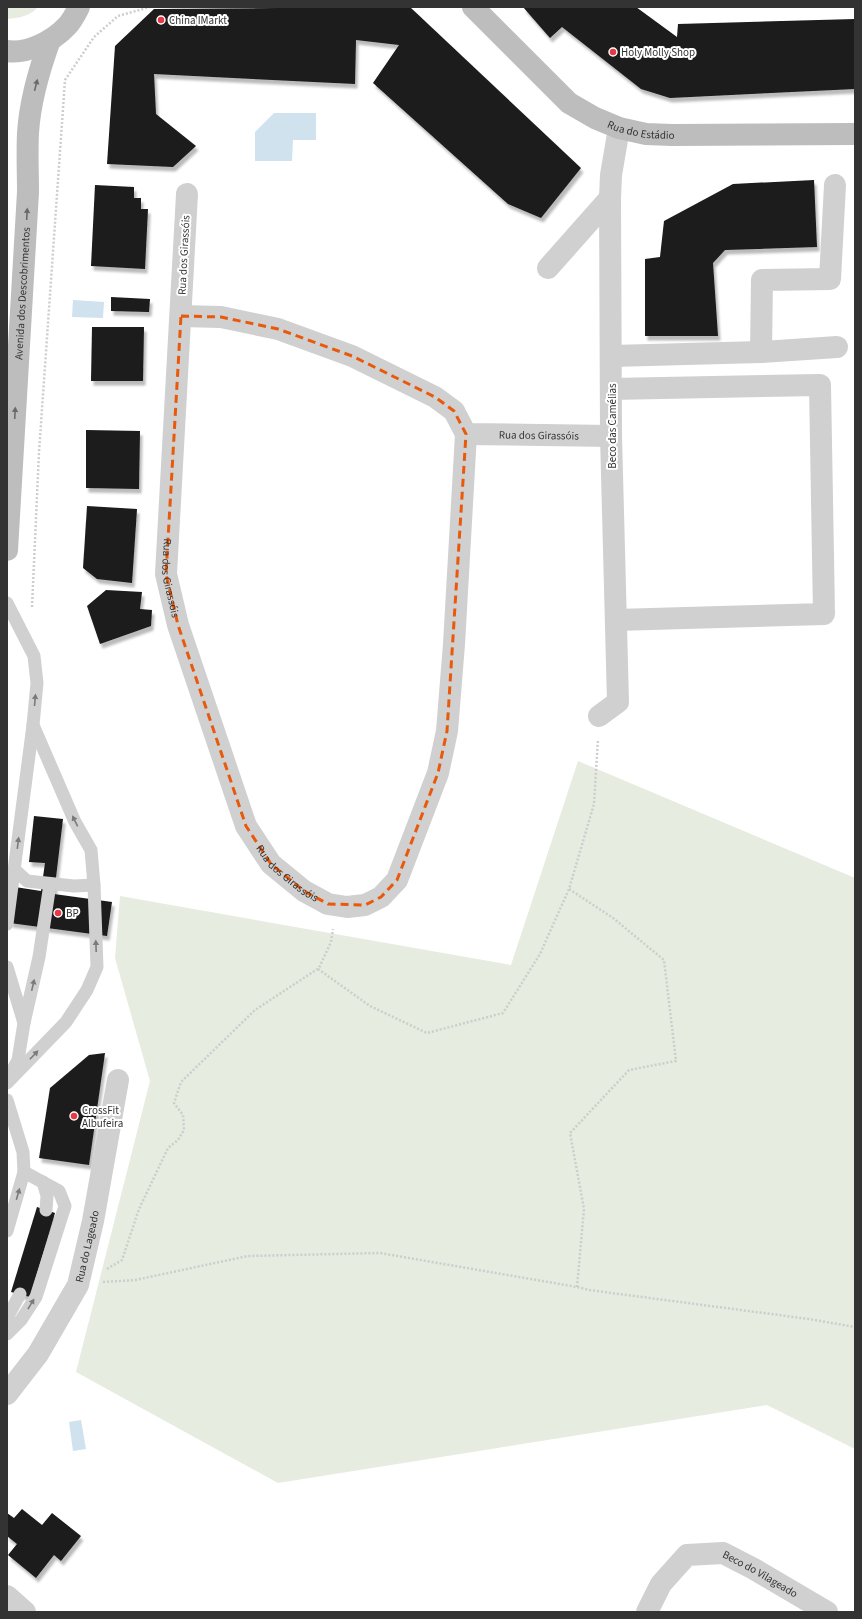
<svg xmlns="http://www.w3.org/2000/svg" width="862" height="1619" font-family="'Source Sans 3',sans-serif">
	<defs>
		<filter id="shadow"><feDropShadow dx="2.5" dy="4.5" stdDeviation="1" flood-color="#0004"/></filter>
	</defs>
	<rect width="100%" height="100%" fill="#fff"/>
	<!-- green -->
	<g fill="#e6ecdf">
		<path d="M 7,7 L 38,7 C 31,16 18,18 7,19 Z"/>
		<path d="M 578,761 L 855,878 L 855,1449 L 767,1405 L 278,1483 L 76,1372 L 150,1081 L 115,958 L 120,896 L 511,965 Z"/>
	</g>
	<!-- water -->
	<g fill="#cfe2ee">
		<path d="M 274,113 L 316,113 L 316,140 L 293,140 L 292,161 L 255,161 L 255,132 Z"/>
		<path d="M 73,300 L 104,302 L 103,318 L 72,317 Z"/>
		<path d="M 81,1420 L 86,1449 L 73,1451 L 69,1422 Z"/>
	</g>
	<!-- building -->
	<g fill="#1a1a1a" filter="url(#shadow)">
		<path d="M 410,7 L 581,168 L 541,218 L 508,204 L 373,83 L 399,45 L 356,40 L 355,84 L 154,74 L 156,114 L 196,146 L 173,167 L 107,164 L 115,46 L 154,9 Z"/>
		<path d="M 523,7 L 636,7 L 677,37 L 678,24 L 855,19 L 855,89 L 670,98 L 641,89 L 562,27 L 550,38 Z"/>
		<path d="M 814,180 L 817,247 L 725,250 L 713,263 L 718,336 L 645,336 L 645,259 L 660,257 L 664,221 L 733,184 Z"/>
		<path d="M 95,185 L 134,187 L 134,198 L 141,198 L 141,209 L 148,209 L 145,269 L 91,266 Z"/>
		<path d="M 111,297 L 150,299 L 149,312 L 111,311 Z"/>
		<path d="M 92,327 L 144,327 L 143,381 L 91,381 Z"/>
		<path d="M 86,430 L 140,431 L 139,489 L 86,488 Z"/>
		<path d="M 87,506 L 137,509 L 132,583 L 97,579 L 83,568 Z"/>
		<path d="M 106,590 L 142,592 L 140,609 L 152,610 L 151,626 L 100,644 L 87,606 Z"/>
		<path d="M 34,816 L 63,819 L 54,894 L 112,902 L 107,936 L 10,923 L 15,887 L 41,891 L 45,863 L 29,862 Z"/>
		<path d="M 105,1053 L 89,1165 L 39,1158 L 50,1088 L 89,1055 Z"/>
		<path d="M 37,1207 L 55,1213 L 30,1297 L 11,1292 Z"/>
		<path d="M 22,1509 L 42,1525 L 52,1513 L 81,1536 L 61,1561 L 54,1555 L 36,1578 L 8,1555 L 17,1544 L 7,1536 L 7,1513 L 14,1518 Z"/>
	</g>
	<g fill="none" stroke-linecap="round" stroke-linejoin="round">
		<!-- path -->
		<g stroke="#cdcdcd" stroke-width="2.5" stroke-dasharray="2 2" stroke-linecap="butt">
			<path d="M 32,607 L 39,452 L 65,80 L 94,37 L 118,16 L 150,7"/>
			<path d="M 318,969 L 370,1006 L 427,1033 L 503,1013 L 540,954 L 569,889"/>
			<path d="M 107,1269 L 122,1260 L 139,1209 L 168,1148 L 178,1140 L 184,1130 L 183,1115 L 174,1103 L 181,1082 L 255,1010 L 319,968 L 331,942 L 333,929"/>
			<path d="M 103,1282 L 135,1280 L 248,1256 L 380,1253 L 577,1287 L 589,1290 L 809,1319 L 855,1327"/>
			<path d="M 577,1287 L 584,1209 L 570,1133 L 629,1070 L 676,1061 L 664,960 L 613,918 L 569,889 L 594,804 L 598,739"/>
		</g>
		<!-- lane -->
		<g stroke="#d0d0d0" stroke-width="13">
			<path d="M 7,603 L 34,656 L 37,683 L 33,725 L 7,924"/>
			<path d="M 15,870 L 27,881 L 74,886 L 94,885"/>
			<path d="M 7,967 L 24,1023 L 18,1060 L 11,1073"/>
			<path d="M 24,1023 L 39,957 L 50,884"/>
			<path d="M 7,1083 L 66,1022 L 87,990 L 97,967 L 94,885 L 91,850 L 75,822 L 33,725"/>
			<path d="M 7,1100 L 23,1152 L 24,1172 L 7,1231"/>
			<path d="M 43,1182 L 47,1196 L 46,1210"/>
			<path d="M 7,1318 L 20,1294"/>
			<path d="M 7,1334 L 21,1320 L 36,1297 L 65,1206 L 59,1191 L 24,1172"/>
		</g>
		<!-- street -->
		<g stroke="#d0d0d0" stroke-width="22">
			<path id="s1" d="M 187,194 L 166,574 L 178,625 L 246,826 L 271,864 L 304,891 L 328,904 L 347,907 L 365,905 L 381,897 L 397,880 L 438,773 L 447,731 L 454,644 L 466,434"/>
			<path d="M 548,268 L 610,198"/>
			<path id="s2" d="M 181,316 L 221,317 L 278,329 L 352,356 L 435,397 L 454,411 L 466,434 L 611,436"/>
			<path d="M 761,352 L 762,280 L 830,279 L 835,185"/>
			<path d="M 612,356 L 761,352 L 837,347"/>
			<path d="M 611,389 L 820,385 L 824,614 L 616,620"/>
			<path d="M 599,716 L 618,702 L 611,436 L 610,198 L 611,175 L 619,128"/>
			<path id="s3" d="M 7,1394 L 38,1354 L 78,1285 L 93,1221 L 118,1080"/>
			<path d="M 7,1596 L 25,1612"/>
			<path id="s4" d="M 647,1612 L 661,1584 L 687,1555 L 723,1553 L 754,1569 L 827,1612"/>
		</g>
		<!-- secondary -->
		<g stroke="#bdbdbd" stroke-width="22">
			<path id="s5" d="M 473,7 L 569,103 L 595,118 L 619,128 L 646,134 L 672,135 L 855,134"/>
			<path d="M 7,51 C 28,54 53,41 67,26 C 72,21 76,13 79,7"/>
			<path id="s6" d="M 7,550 L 28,192 C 28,173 27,153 28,133 C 30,101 39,70 50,40"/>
		</g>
	</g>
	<!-- one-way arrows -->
	<defs><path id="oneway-solid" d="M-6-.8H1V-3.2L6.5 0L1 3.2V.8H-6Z"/></defs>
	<g fill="#6a6a6a">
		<use href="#oneway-solid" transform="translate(36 85) rotate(-76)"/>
		<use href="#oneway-solid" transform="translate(27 214) rotate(-87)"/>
		<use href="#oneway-solid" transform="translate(15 413) rotate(-87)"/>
	</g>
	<g fill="#7a7a7a">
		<use href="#oneway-solid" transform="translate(35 700) rotate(-85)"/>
		<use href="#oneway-solid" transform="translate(75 821) rotate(-116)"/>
		<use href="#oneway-solid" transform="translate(18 843) rotate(-83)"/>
		<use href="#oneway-solid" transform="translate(96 946) rotate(-92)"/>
		<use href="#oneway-solid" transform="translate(33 985) rotate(-77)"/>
		<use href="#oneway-solid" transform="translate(34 1055) rotate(-46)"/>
		<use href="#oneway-solid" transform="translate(18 1194) rotate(-74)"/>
		<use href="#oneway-solid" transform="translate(31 1304) rotate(-59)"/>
	</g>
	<!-- marked area -->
	<path fill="none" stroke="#e8590c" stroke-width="3" stroke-dasharray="8 5" stroke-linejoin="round" d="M 181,316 L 221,317 L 278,329 L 352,356 L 435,397 L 454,411 L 466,434 L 447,731 L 438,773 L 397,880 L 381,897 L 365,905 L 328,904 L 304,891 L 271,864 L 246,826 L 178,625 L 166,574 Z"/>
	<!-- markers -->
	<g fill="#e63946" stroke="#fff" stroke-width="1.5">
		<circle cx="161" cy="20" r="4"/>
		<circle cx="613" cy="52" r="4"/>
		<circle cx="58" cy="913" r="4"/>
		<circle cx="74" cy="1116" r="4"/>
	</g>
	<g text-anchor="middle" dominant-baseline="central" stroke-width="4" stroke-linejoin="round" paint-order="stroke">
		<!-- poi labels -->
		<g font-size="11" fill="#333" stroke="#fff" text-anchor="start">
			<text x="169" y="20">China IMarkt</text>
			<text x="621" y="52">Holy Molly Shop</text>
			<text x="66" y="913">BP</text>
			<text x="82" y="1110">CrossFit<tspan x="82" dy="13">Albufeira</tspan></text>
		</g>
		<!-- street labels -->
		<g font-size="11" fill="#333" stroke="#fff">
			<text stroke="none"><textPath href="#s5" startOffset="214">Rua do Estádio</textPath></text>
			<text transform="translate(184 255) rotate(-87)">Rua dos Girassóis</text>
			<text stroke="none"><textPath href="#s6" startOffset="257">Avenida dos Descobrimentos</textPath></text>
			<text transform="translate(612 426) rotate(-90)">Beco das Camélias</text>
			<text stroke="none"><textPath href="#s2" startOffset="392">Rua dos Girassóis</textPath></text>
			<text stroke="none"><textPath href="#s1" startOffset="385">Rua dos Girassóis</textPath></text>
			<text stroke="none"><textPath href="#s1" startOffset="709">Rua dos Girassóis</textPath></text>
			<text stroke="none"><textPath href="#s3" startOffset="170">Rua do Lageado</textPath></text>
			<text stroke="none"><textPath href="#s4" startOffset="149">Beco do Vilageado</textPath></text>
		</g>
	</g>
	<!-- border -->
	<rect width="862" height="1619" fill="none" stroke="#333333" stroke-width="16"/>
</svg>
